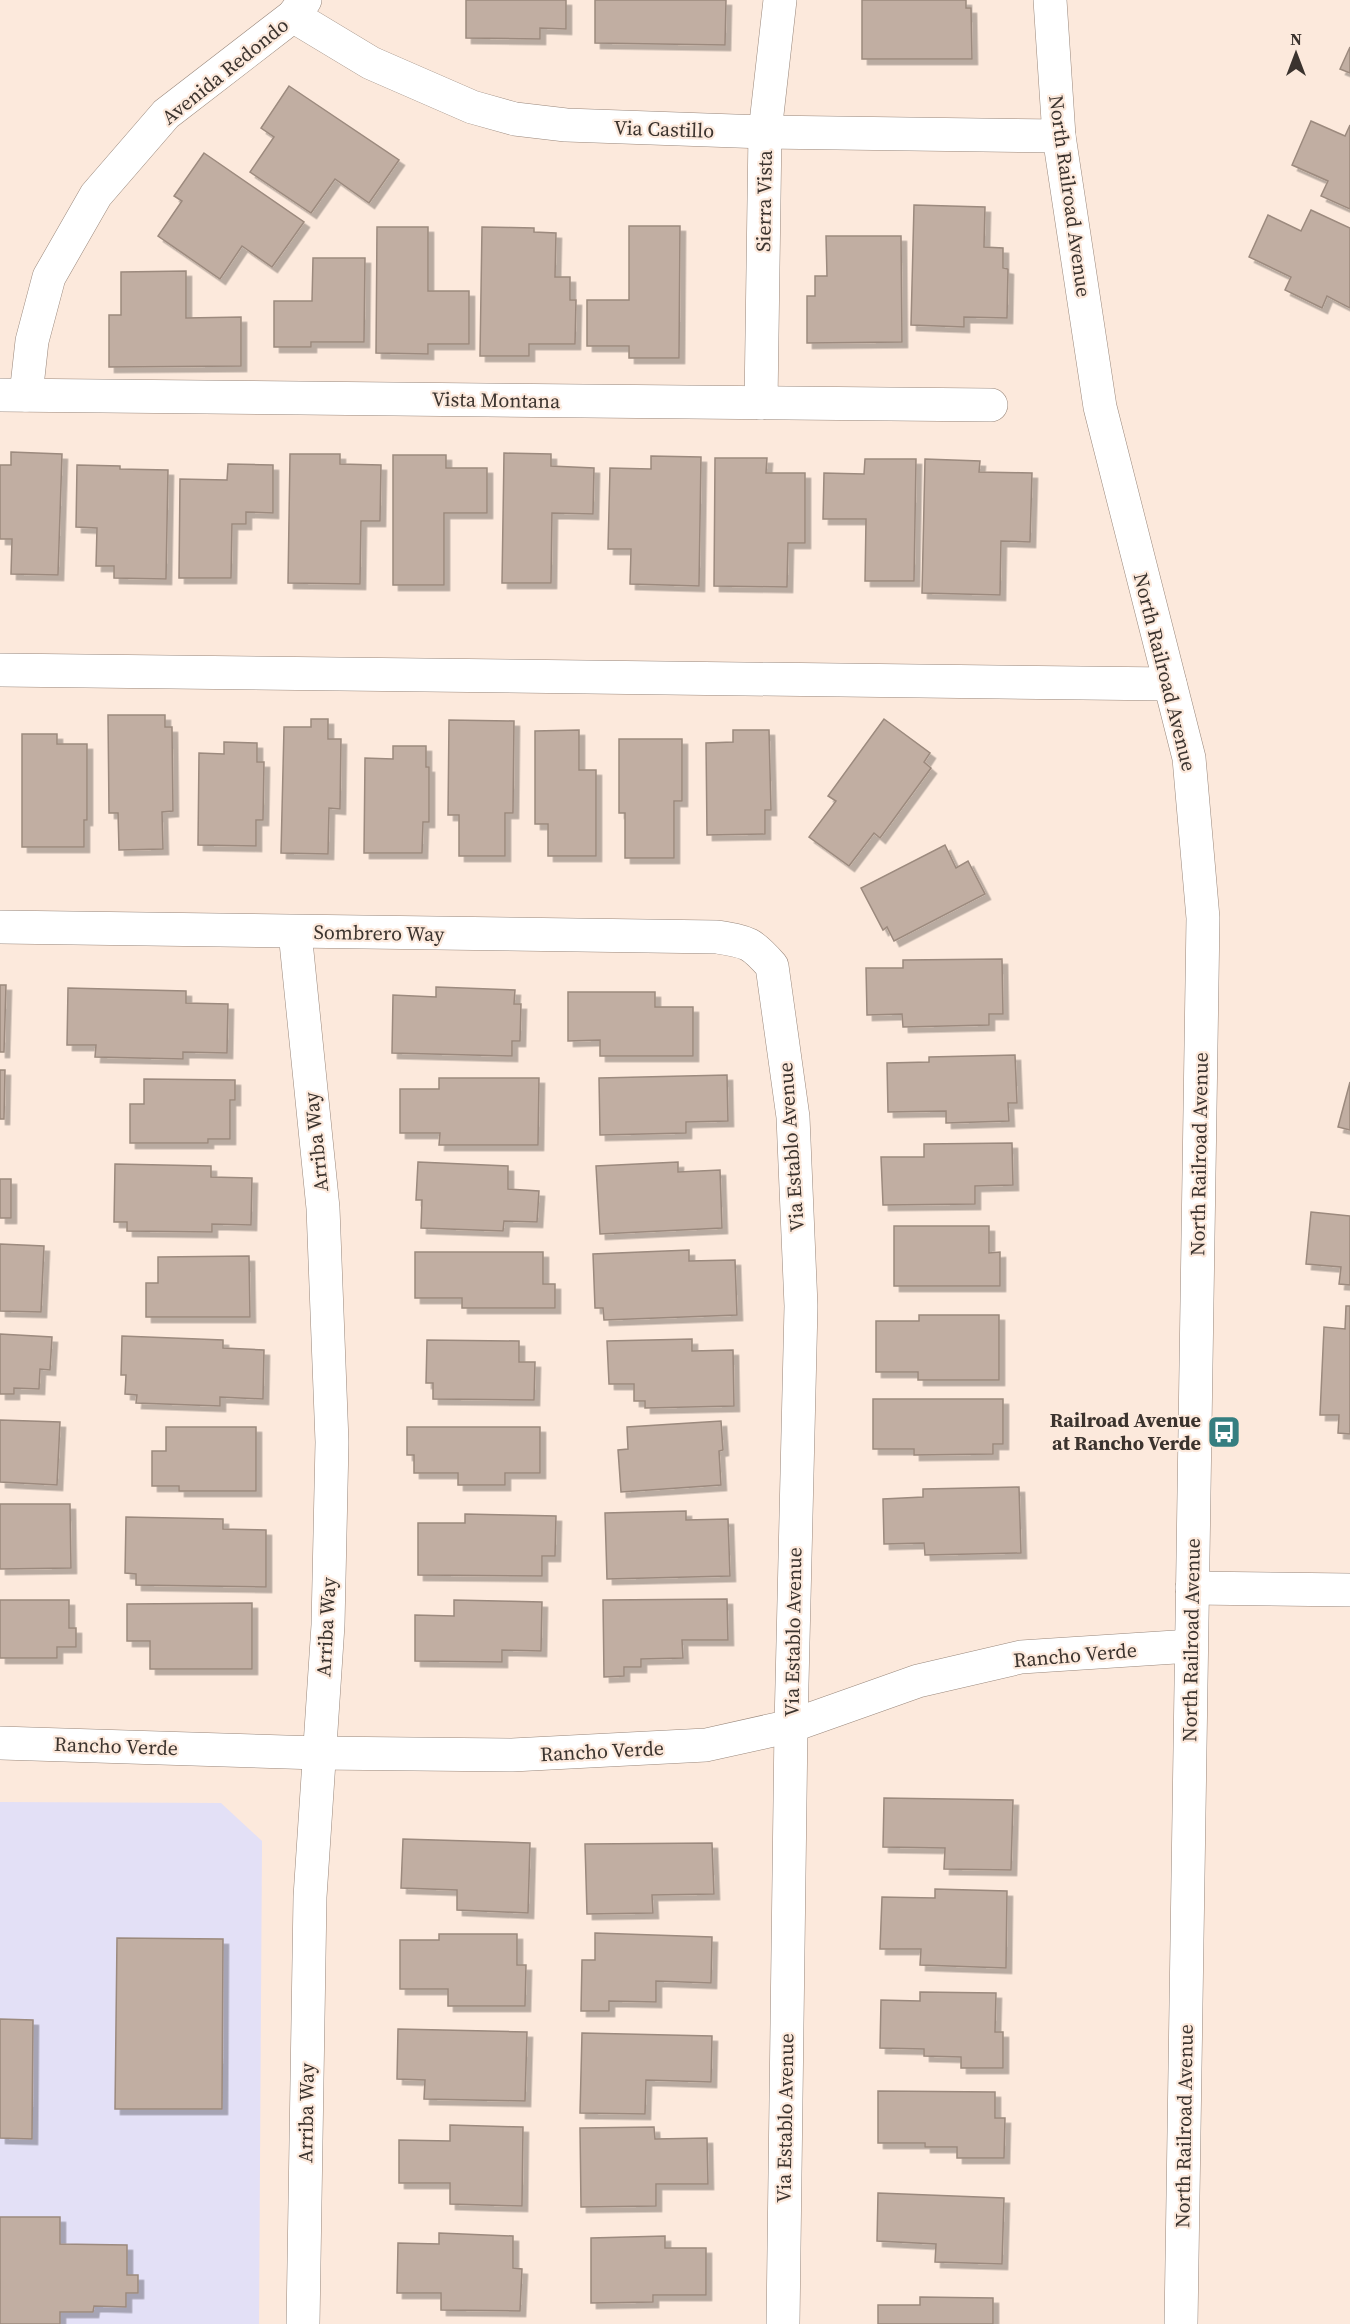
<svg xmlns="http://www.w3.org/2000/svg" width="1350" height="2324" font-family="'Source Serif 4',serif">
	<defs>
		<filter id="shadow"><feDropShadow dx="5.5" dy="5.5" stdDeviation="0" flood-color="#0004"/></filter>
	</defs>
	<rect width="100%" height="100%" fill="#fce9dc"/>
	<!-- education -->
	<path fill="#e3e0f6" d="M 0,1802 L 221,1803 L 262,1841 L 259,2324 L 0,2324 Z"/>
	<!-- building -->
	<g fill="#c1aea2" stroke="#9c8a7e" stroke-width="1.5" filter="url(#shadow)">
		<path d="M 466,0 L 566,0 L 566,29 L 540,28 L 540,39 L 466,38 Z"/>
		<path d="M 595,0 L 726,0 L 725,45 L 595,43 Z"/>
		<path d="M 862,0 L 966,0 L 966,8 L 971,8 L 972,59 L 862,59 Z"/>
		<path d="M 1350,47 L 1350,73 L 1340,69 Z"/>
		<path d="M 289,86 L 399,160 L 369,203 L 335,179 L 311,213 L 250,172 L 274,137 L 261,128 Z"/>
		<path d="M 1311,121 L 1345,136 L 1350,125 L 1350,209 L 1321,196 L 1328,181 L 1292,165 Z"/>
		<path d="M 204,153 L 304,222 L 272,267 L 242,246 L 220,279 L 158,236 L 182,201 L 174,196 Z"/>
		<path d="M 914,205 L 985,207 L 984,247 L 1003,248 L 1003,268 L 1008,269 L 1007,318 L 964,317 L 964,327 L 911,325 Z"/>
		<path d="M 1311,210 L 1350,228 L 1350,308 L 1327,296 L 1322,308 L 1285,290 L 1291,277 L 1249,257 L 1268,215 L 1301,231 Z"/>
		<path d="M 629,226 L 680,226 L 679,358 L 629,358 L 629,346 L 587,346 L 587,300 L 629,300 Z"/>
		<path d="M 377,227 L 428,227 L 428,291 L 469,291 L 469,344 L 428,344 L 428,354 L 376,353 Z"/>
		<path d="M 482,227 L 534,228 L 534,232 L 556,233 L 555,277 L 570,277 L 570,300 L 576,300 L 575,344 L 529,344 L 529,356 L 480,356 Z"/>
		<path d="M 826,236 L 901,236 L 902,342 L 807,343 L 807,296 L 815,296 L 815,276 L 827,276 Z"/>
		<path d="M 313,258 L 365,258 L 364,342 L 311,342 L 311,347 L 274,347 L 274,301 L 312,301 Z"/>
		<path d="M 186,271 L 186,318 L 241,317 L 241,366 L 109,367 L 109,315 L 121,315 L 121,272 Z"/>
		<path d="M 11,452 L 62,454 L 58,575 L 11,574 L 12,539 L 0,539 L 0,465 L 11,465 Z"/>
		<path d="M 504,453 L 551,454 L 551,466 L 594,468 L 593,514 L 552,513 L 551,583 L 502,583 Z"/>
		<path d="M 290,454 L 340,454 L 340,464 L 381,465 L 380,521 L 361,521 L 360,584 L 288,583 Z"/>
		<path d="M 393,455 L 446,455 L 446,468 L 487,468 L 487,513 L 444,513 L 444,585 L 393,585 Z"/>
		<path d="M 651,456 L 701,457 L 699,586 L 630,584 L 631,549 L 608,549 L 610,468 L 651,469 Z"/>
		<path d="M 715,458 L 767,458 L 766,473 L 805,473 L 805,543 L 788,543 L 787,587 L 714,586 Z"/>
		<path d="M 865,459 L 916,459 L 914,581 L 865,581 L 866,519 L 823,519 L 824,473 L 864,474 Z"/>
		<path d="M 925,459 L 980,461 L 979,472 L 1032,473 L 1030,542 L 1001,541 L 1000,595 L 922,593 Z"/>
		<path d="M 228,464 L 273,465 L 273,513 L 246,512 L 246,524 L 232,524 L 231,578 L 179,578 L 180,479 L 227,480 Z"/>
		<path d="M 77,465 L 120,466 L 120,469 L 168,470 L 166,579 L 114,578 L 114,566 L 96,566 L 97,528 L 76,527 Z"/>
		<path d="M 108,715 L 165,715 L 165,727 L 172,727 L 173,811 L 162,812 L 163,849 L 119,850 L 118,813 L 109,813 Z"/>
		<path d="M 311,719 L 328,719 L 328,739 L 341,739 L 340,809 L 329,808 L 328,854 L 281,853 L 284,727 L 311,727 Z"/>
		<path d="M 884,719 L 930,753 L 924,762 L 931,768 L 880,838 L 874,833 L 849,866 L 809,837 L 836,801 L 828,796 Z"/>
		<path d="M 449,720 L 514,721 L 513,813 L 505,813 L 505,856 L 459,856 L 459,815 L 448,815 Z"/>
		<path d="M 579,730 L 579,770 L 596,770 L 596,856 L 548,856 L 548,824 L 535,824 L 535,731 Z"/>
		<path d="M 733,730 L 769,730 L 771,810 L 765,810 L 765,834 L 707,835 L 706,743 L 733,742 Z"/>
		<path d="M 22,734 L 57,734 L 57,744 L 87,744 L 87,820 L 84,820 L 84,847 L 22,847 Z"/>
		<path d="M 619,739 L 682,739 L 682,801 L 674,801 L 674,858 L 625,858 L 625,813 L 619,813 Z"/>
		<path d="M 224,742 L 257,743 L 257,762 L 264,762 L 263,820 L 256,820 L 256,846 L 198,845 L 199,753 L 224,754 Z"/>
		<path d="M 393,746 L 426,746 L 426,767 L 429,767 L 429,822 L 423,822 L 422,853 L 364,853 L 365,758 L 393,759 Z"/>
		<path d="M 945,845 L 956,868 L 968,861 L 985,894 L 894,941 L 887,927 L 883,930 L 861,888 Z"/>
		<path d="M 1002,959 L 1003,1014 L 989,1014 L 989,1025 L 903,1027 L 902,1014 L 867,1015 L 866,968 L 903,968 L 903,960 Z"/>
		<path d="M 0,985 L 6,985 L 4,1052 L 0,1052 Z"/>
		<path d="M 436,987 L 515,990 L 514,1004 L 521,1004 L 520,1041 L 512,1041 L 512,1056 L 392,1053 L 393,995 L 436,997 Z"/>
		<path d="M 68,988 L 186,991 L 186,1003 L 228,1004 L 227,1053 L 183,1052 L 183,1059 L 95,1057 L 96,1045 L 67,1045 Z"/>
		<path d="M 568,992 L 655,992 L 655,1007 L 693,1007 L 693,1056 L 600,1056 L 600,1040 L 568,1041 Z"/>
		<path d="M 1015,1055 L 1017,1103 L 1008,1103 L 1009,1121 L 946,1123 L 946,1111 L 888,1112 L 887,1063 L 929,1062 L 929,1057 Z"/>
		<path d="M 0,1070 L 5,1070 L 4,1119 L 0,1119 Z"/>
		<path d="M 727,1075 L 728,1121 L 686,1122 L 686,1133 L 600,1135 L 599,1078 Z"/>
		<path d="M 439,1078 L 539,1078 L 538,1145 L 439,1145 L 440,1133 L 400,1133 L 400,1089 L 439,1089 Z"/>
		<path d="M 144,1079 L 235,1080 L 235,1100 L 230,1100 L 230,1139 L 208,1139 L 208,1143 L 130,1143 L 130,1104 L 144,1104 Z"/>
		<path d="M 1350,1082 L 1350,1130 L 1338,1127 Z"/>
		<path d="M 1012,1143 L 1013,1185 L 975,1186 L 975,1204 L 883,1205 L 881,1157 L 924,1157 L 924,1144 Z"/>
		<path d="M 418,1162 L 508,1166 L 508,1189 L 539,1191 L 537,1222 L 504,1221 L 503,1231 L 421,1228 L 422,1200 L 416,1200 Z"/>
		<path d="M 678,1162 L 678,1172 L 720,1170 L 722,1228 L 600,1234 L 596,1166 Z"/>
		<path d="M 115,1164 L 211,1166 L 211,1177 L 252,1178 L 251,1225 L 212,1224 L 212,1232 L 127,1231 L 127,1222 L 114,1222 Z"/>
		<rect x="0" y="1179" width="11" height="39"/>
		<path d="M 1311,1212 L 1350,1216 L 1350,1285 L 1339,1284 L 1341,1267 L 1306,1264 Z"/>
		<path d="M 894,1226 L 989,1226 L 989,1253 L 1000,1252 L 1000,1286 L 894,1286 Z"/>
		<path d="M 0,1244 L 44,1246 L 41,1312 L 0,1311 Z"/>
		<path d="M 689,1250 L 689,1261 L 735,1260 L 737,1315 L 604,1320 L 603,1308 L 595,1308 L 593,1254 Z"/>
		<path d="M 415,1252 L 543,1252 L 543,1284 L 555,1284 L 555,1308 L 462,1308 L 462,1298 L 415,1298 Z"/>
		<path d="M 249,1256 L 250,1317 L 146,1317 L 146,1283 L 158,1283 L 158,1257 Z"/>
		<path d="M 1346,1306 L 1350,1306 L 1350,1434 L 1338,1433 L 1339,1415 L 1320,1415 L 1324,1327 L 1345,1329 Z"/>
		<path d="M 919,1315 L 999,1315 L 999,1380 L 918,1380 L 918,1372 L 876,1372 L 876,1321 L 919,1321 Z"/>
		<path d="M 0,1334 L 52,1337 L 50,1370 L 40,1369 L 39,1389 L 14,1388 L 14,1394 L 0,1394 Z"/>
		<path d="M 122,1336 L 223,1340 L 223,1348 L 264,1350 L 263,1399 L 220,1397 L 220,1406 L 136,1403 L 137,1395 L 125,1394 L 126,1375 L 121,1375 Z"/>
		<path d="M 692,1339 L 692,1351 L 733,1350 L 734,1406 L 645,1408 L 645,1401 L 634,1401 L 634,1384 L 609,1384 L 607,1341 Z"/>
		<path d="M 427,1340 L 519,1341 L 519,1362 L 535,1362 L 534,1400 L 433,1399 L 433,1383 L 426,1383 Z"/>
		<path d="M 873,1399 L 1003,1399 L 1003,1444 L 993,1444 L 993,1454 L 914,1455 L 914,1449 L 873,1449 Z"/>
		<path d="M 0,1420 L 60,1422 L 57,1485 L 0,1482 Z"/>
		<path d="M 721,1421 L 723,1450 L 719,1451 L 721,1485 L 621,1492 L 618,1450 L 628,1449 L 627,1427 Z"/>
		<path d="M 166,1427 L 256,1427 L 256,1491 L 179,1491 L 179,1486 L 152,1486 L 152,1451 L 166,1451 Z"/>
		<path d="M 407,1427 L 540,1427 L 540,1473 L 505,1473 L 505,1485 L 458,1485 L 458,1473 L 414,1473 L 414,1455 L 407,1455 Z"/>
		<path d="M 1019,1487 L 1021,1553 L 925,1555 L 924,1543 L 884,1544 L 883,1499 L 923,1497 L 923,1489 Z"/>
		<path d="M 0,1504 L 70,1504 L 71,1568 L 0,1569 Z"/>
		<path d="M 686,1511 L 686,1520 L 728,1519 L 730,1576 L 607,1579 L 605,1513 Z"/>
		<path d="M 465,1514 L 556,1516 L 555,1556 L 542,1556 L 542,1576 L 418,1575 L 418,1523 L 465,1523 Z"/>
		<path d="M 126,1517 L 223,1519 L 223,1529 L 266,1530 L 266,1587 L 136,1585 L 136,1574 L 125,1573 Z"/>
		<path d="M 727,1599 L 728,1640 L 682,1640 L 683,1658 L 641,1659 L 641,1667 L 624,1667 L 624,1676 L 604,1677 L 603,1600 Z"/>
		<path d="M 0,1600 L 69,1600 L 69,1628 L 76,1628 L 76,1647 L 57,1647 L 57,1658 L 0,1658 Z"/>
		<path d="M 454,1600 L 542,1602 L 541,1651 L 502,1650 L 502,1662 L 415,1661 L 415,1615 L 454,1616 Z"/>
		<path d="M 252,1603 L 252,1669 L 150,1669 L 150,1641 L 127,1641 L 127,1604 Z"/>
		<path d="M 884,1798 L 1013,1800 L 1011,1870 L 944,1869 L 945,1848 L 883,1847 Z"/>
		<path d="M 403,1839 L 530,1843 L 528,1913 L 457,1910 L 457,1890 L 401,1888 Z"/>
		<path d="M 712,1843 L 714,1894 L 652,1895 L 653,1913 L 587,1914 L 585,1844 Z"/>
		<path d="M 935,1889 L 1007,1891 L 1006,1968 L 920,1965 L 921,1949 L 880,1949 L 882,1897 L 935,1898 Z"/>
		<path d="M 595,1933 L 712,1937 L 711,1983 L 656,1981 L 656,2002 L 609,2001 L 609,2011 L 581,2011 L 582,1960 L 595,1960 Z"/>
		<path d="M 439,1934 L 517,1934 L 517,1965 L 526,1965 L 525,2006 L 448,2006 L 448,1989 L 400,1989 L 400,1940 L 439,1940 Z"/>
		<path d="M 117,1938 L 223,1939 L 222,2109 L 115,2109 Z"/>
		<path d="M 920,1992 L 996,1993 L 995,2032 L 1003,2032 L 1003,2068 L 961,2068 L 961,2057 L 924,2056 L 924,2049 L 880,2048 L 881,2000 L 920,2001 Z"/>
		<path d="M 0,2019 L 33,2020 L 32,2139 L 0,2138 Z"/>
		<path d="M 398,2029 L 527,2032 L 525,2101 L 424,2099 L 425,2080 L 397,2079 Z"/>
		<path d="M 582,2033 L 712,2036 L 711,2082 L 646,2080 L 645,2114 L 580,2113 Z"/>
		<path d="M 878,2091 L 995,2092 L 995,2118 L 1005,2118 L 1004,2158 L 957,2158 L 957,2147 L 925,2147 L 925,2143 L 878,2143 Z"/>
		<path d="M 450,2125 L 523,2127 L 522,2206 L 450,2204 L 450,2183 L 399,2183 L 399,2140 L 450,2141 Z"/>
		<path d="M 654,2127 L 655,2139 L 707,2138 L 708,2184 L 656,2184 L 656,2206 L 581,2207 L 580,2128 Z"/>
		<path d="M 878,2193 L 1004,2198 L 1002,2264 L 935,2262 L 936,2244 L 877,2241 Z"/>
		<path d="M 0,2217 L 60,2217 L 60,2244 L 127,2245 L 127,2275 L 138,2275 L 138,2293 L 126,2293 L 126,2307 L 94,2306 L 93,2312 L 60,2312 L 60,2324 L 0,2324 Z"/>
		<path d="M 439,2233 L 513,2236 L 513,2268 L 522,2269 L 520,2311 L 441,2310 L 441,2293 L 397,2293 L 398,2243 L 439,2244 Z"/>
		<path d="M 665,2236 L 665,2248 L 706,2248 L 706,2295 L 653,2295 L 653,2302 L 591,2303 L 591,2238 Z"/>
		<path d="M 920,2297 L 993,2298 L 993,2324 L 878,2324 L 878,2305 L 920,2305 Z"/>
	</g>
	<g fill="none" stroke-linecap="round" stroke-linejoin="round">
		<!-- minor casing -->
		<g stroke="#99877b" stroke-width="34">
			<g id="minor">
				<path d="M 1050,0 L 1059,136 L 1100,407 L 1189,758 L 1203,918 L 1181,2324"/>
				<path d="M 293,16 L 371,63 L 472,107 L 515,119 L 566,125 L 765,132 L 1059,136"/>
				<path d="M 0,395 L 991,405"/>
				<path d="M 26,395 L 32,341 L 49,277 L 96,195 L 166,114 L 293,16 L 305,0"/>
				<path d="M 761,403 L 765,132 L 780,0"/>
				<path d="M 0,670 L 1170,684"/>
				<path d="M 0,927 L 717,937 C 748,942 751,942 772,966 L 793,1117 L 801,1306 L 791,1726 L 783,2324"/>
				<path d="M 295,932 L 323,1208 L 332,1442 L 328,1625 L 310,1897 L 303,2324"/>
				<path d="M 1192,1588 L 1350,1590"/>
				<path d="M 0,1743 L 318,1753 L 512,1755 L 706,1745 L 791,1726 L 918,1681 L 1021,1657 L 1191,1646"/>
			</g>
		</g>
		<!-- minor -->
		<use href="#minor" stroke="#fff" stroke-width="33"/>
	</g>
	<!-- icons -->
	<defs>
		<g id="bus-square" transform="scale(1.725)"><rect x="-9" y="-9" width="18" height="18" rx="4" fill="#357e80" stroke="#fce9dc"/><path d="M-5-6H5V4H4V6H2V4H-2V6H-4V4H-5ZM-3.5-4V0h7V-4ZM-3.5 1.2v1.5H-2V1.2ZM2 1.2v1.5H3.5V1.2Z" fill="#fff"/></g>
	</defs>
	<g fill-rule="evenodd">
		<use href="#bus-square" x="1224" y="1432"/>
	</g>
	<g text-anchor="middle" dominant-baseline="central" stroke-width="4.5" stroke-linejoin="round" paint-order="stroke">
		<!-- street labels -->
		<g font-size="20" fill="#3b332e" stroke="#fce9dc">
			<text transform="translate(225 71) rotate(-39)">Avenida Redondo</text>
			<text transform="translate(664 129) rotate(2)">Via Castillo</text>
			<text transform="translate(1070 196) rotate(82)">North Railroad Avenue</text>
			<text transform="translate(764 201) rotate(-89)">Sierra Vista</text>
			<text transform="translate(496 400) rotate(1)">Vista Montana</text>
			<text transform="translate(1165 672) rotate(76)">North Railroad Avenue</text>
			<text transform="translate(379 933) rotate(1)">Sombrero Way</text>
			<text transform="translate(316 1142) rotate(-96)">Arriba Way</text>
			<text transform="translate(791 1147) rotate(-94)">Via Establo Avenue</text>
			<text transform="translate(1199 1154) rotate(-89)">North Railroad Avenue</text>
			<text transform="translate(326 1627) rotate(-87)">Arriba Way</text>
			<text transform="translate(793 1632) rotate(-89)">Via Establo Avenue</text>
			<text transform="translate(1191 1640) rotate(-89)">North Railroad Avenue</text>
			<text transform="translate(1075 1655) rotate(-5)">Rancho Verde</text>
			<text transform="translate(116 1746) rotate(2)">Rancho Verde</text>
			<text transform="translate(602 1751) rotate(-3)">Rancho Verde</text>
			<text transform="translate(306 2113) rotate(-89)">Arriba Way</text>
			<text transform="translate(785 2118) rotate(-89)">Via Establo Avenue</text>
			<text transform="translate(1184 2126) rotate(-89)">North Railroad Avenue</text>
		</g>
		<!-- poi labels -->
		<g font-size="20" font-weight="bold" fill="#3b332e" stroke="#fce9dc" text-anchor="end">
			<text x="1201" y="1420">Railroad Avenue<tspan x="1201" dy="23">at Rancho Verde</tspan></text>
		</g>
	</g>
	<!-- north arrow -->
	<g transform="translate(1296 54)" stroke="#fce9dc" stroke-width="4.5" paint-order="stroke">
	<path d="M0-4.5L10 22L0 15L-10 22Z" fill="#3b332e"/>
	<text y="-9" font-size="16" font-weight="bold" text-anchor="middle" fill="#3b332e">N</text>
	</g>
</svg>
